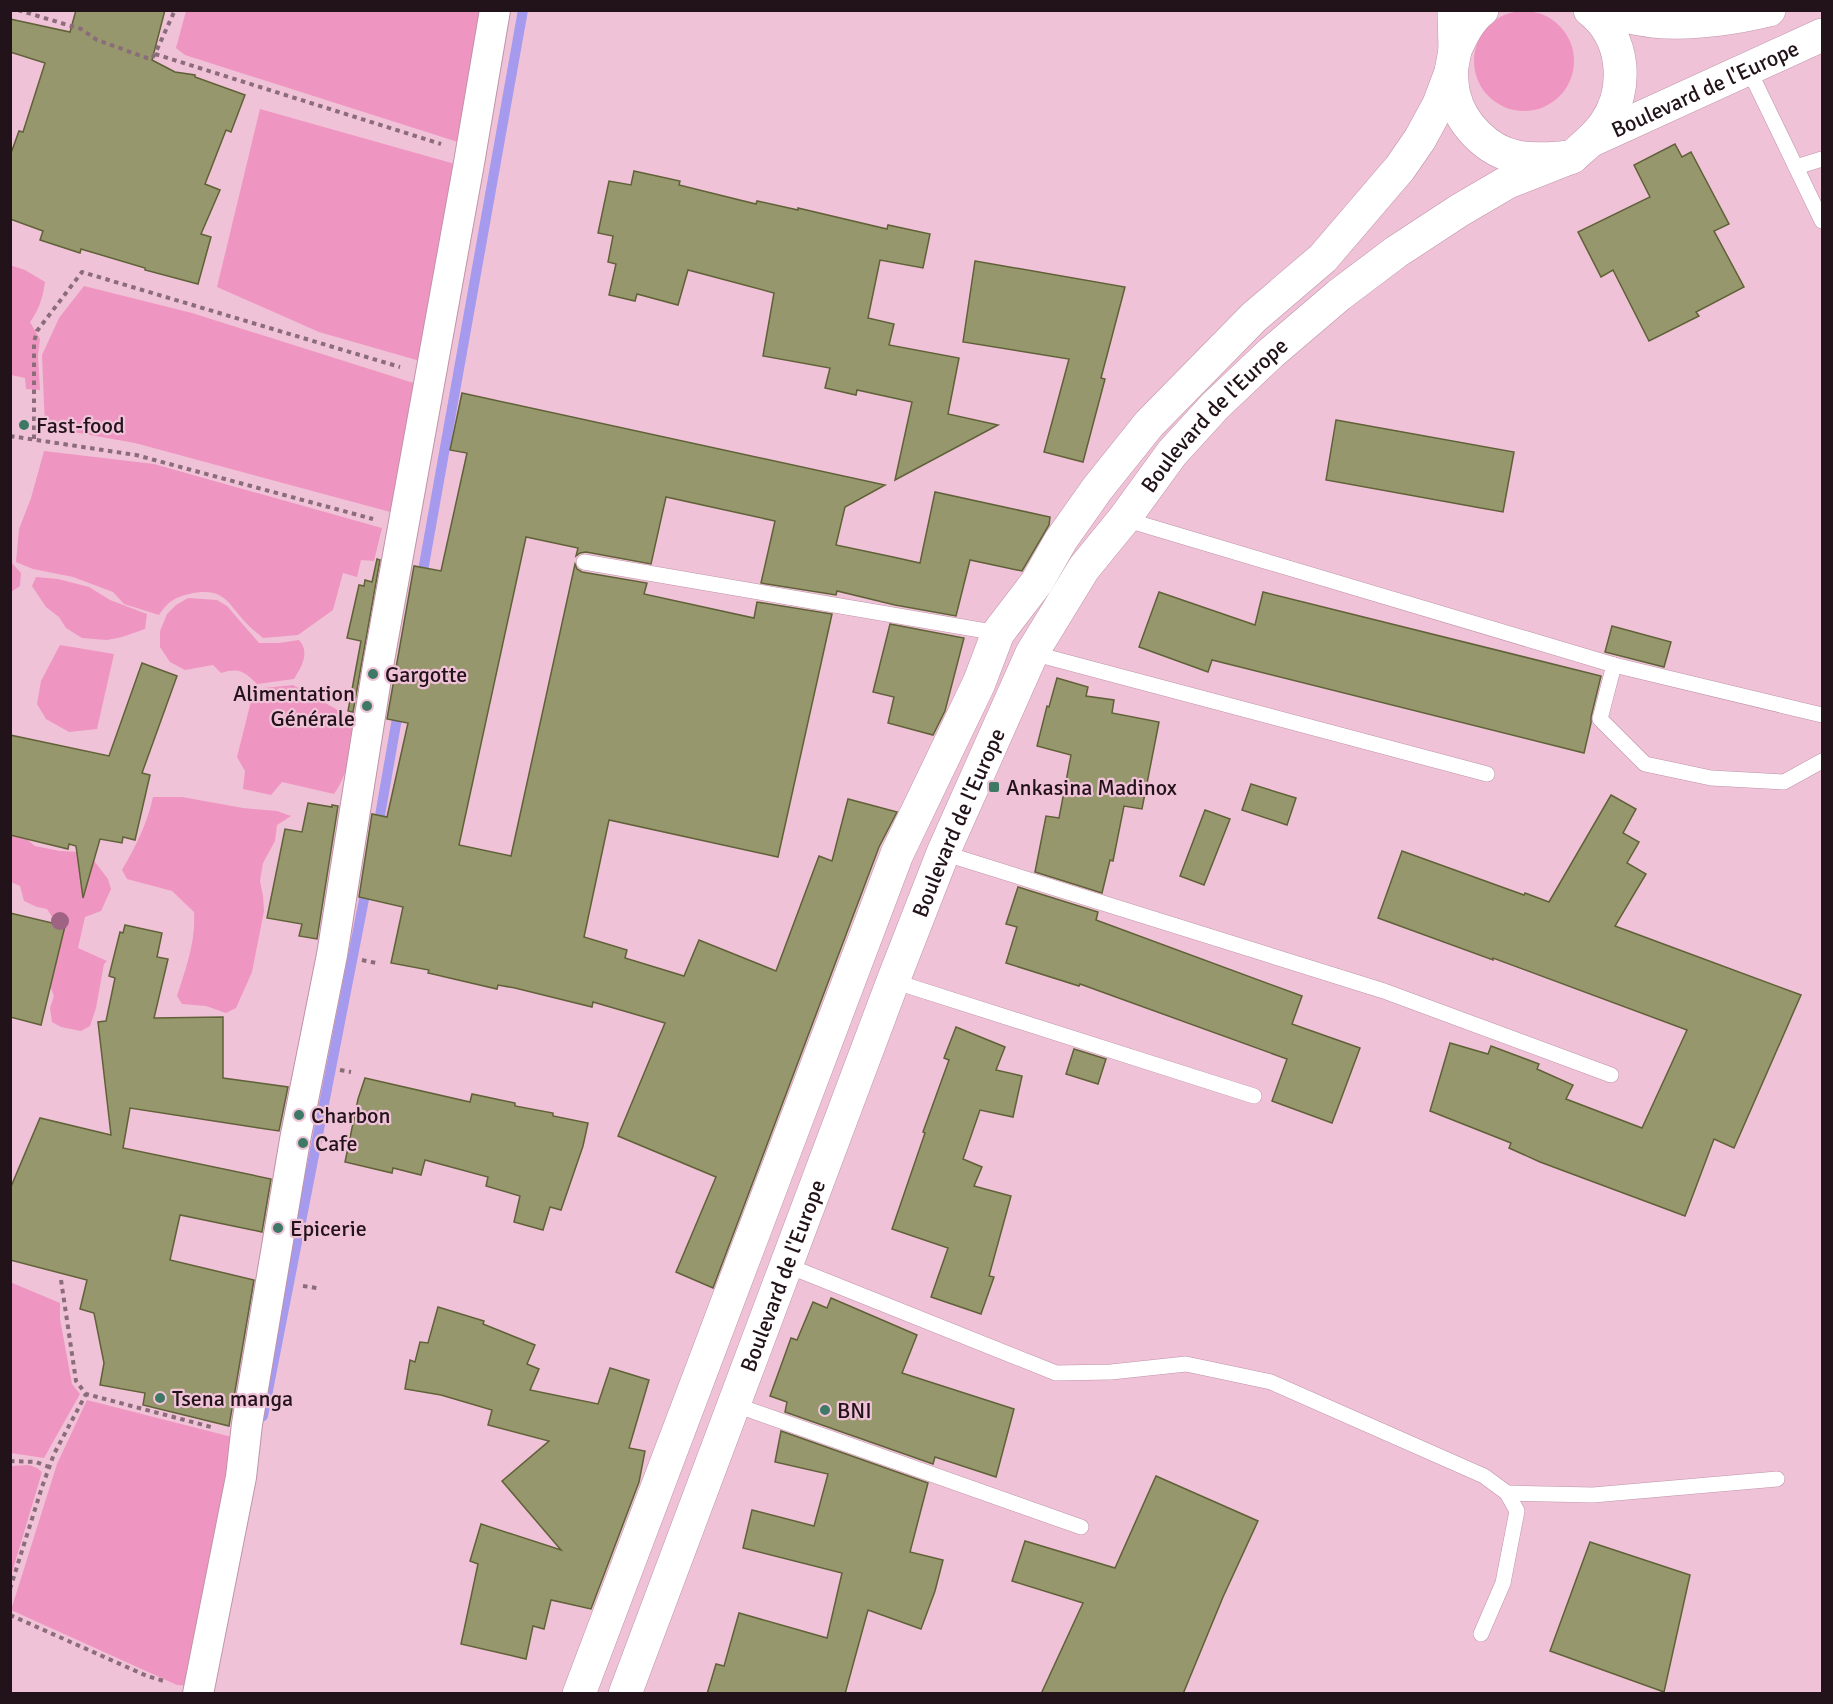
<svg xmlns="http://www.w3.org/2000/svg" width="1833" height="1704" font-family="Signika,sans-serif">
	<rect width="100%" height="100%" fill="#f0c2d7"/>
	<!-- green -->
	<g fill="#ef95c1">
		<path d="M 186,11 L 481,11 L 461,143 L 185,55 L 176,48 Z"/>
		<circle cx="1524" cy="61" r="50"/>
		<path d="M 260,109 L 455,164 L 420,361 L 319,332 L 217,287 Z"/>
		<path d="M 13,266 L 25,270 L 45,282 C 43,297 39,310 30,322 L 40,339 L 38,356 L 40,390 L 26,389 L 25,378 L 11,375 L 10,268 Z"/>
		<path d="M 84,286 L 192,313 L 420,385 L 394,513 L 135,443 L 45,427 L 42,355 L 59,318 Z"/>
		<path d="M 44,451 L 154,464 L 382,528 L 374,561 L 361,560 L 357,577 L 343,573 L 333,610 L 298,635 L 263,638 C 259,634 253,630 249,626 C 227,604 226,586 189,594 C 173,598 168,602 159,615 L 124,604 L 113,592 L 73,577 L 33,569 L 16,562 L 19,529 L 31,498 Z"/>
		<path d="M 10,561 L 21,573 L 20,586 L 11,592 Z"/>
		<path d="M 36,577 L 58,579 L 89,587 L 110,600 L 147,614 L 145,629 L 122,637 L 107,640 L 82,638 L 66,628 L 59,617 L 46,607 L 32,586 Z"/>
		<path d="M 188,598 L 217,600 L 227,606 L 259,643 L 279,643 L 299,640 C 310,652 302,666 294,679 L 257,684 C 245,672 239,667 221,673 L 213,665 L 185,670 L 170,662 L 160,647 L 160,631 L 167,614 L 176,605 Z"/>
		<path d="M 60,645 L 114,654 L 97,729 L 69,732 L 46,719 L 37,704 L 41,681 Z"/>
		<path d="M 293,685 L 343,713 L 355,725 C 351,750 348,774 334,794 L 282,782 L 271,795 L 243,789 L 245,771 L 237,757 L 251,701 L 264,688 Z"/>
		<path d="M 153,797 L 182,797 L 243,808 L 277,811 L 291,816 L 277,825 L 275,841 L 263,863 L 260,881 L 263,896 L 264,911 L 252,972 L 236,1008 L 226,1013 L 206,1006 L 182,1004 L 177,996 C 186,968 196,941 194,912 L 172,891 L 127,879 L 122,870 C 136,846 147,824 153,797 Z"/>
		<path d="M 11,831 L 19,833 L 35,846 L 60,851 L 81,852 L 92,858 L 108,879 L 111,889 L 101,911 L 85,917 L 78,948 L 107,961 L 104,964 L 96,1008 L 90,1026 L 81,1031 L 61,1027 L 52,1022 L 50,1008 L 54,996 L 50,986 L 52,937 L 56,923 L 47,909 L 37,907 L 24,901 L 20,886 L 11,882 Z"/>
		<path d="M 10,1282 L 60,1303 L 60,1319 L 72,1384 L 80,1394 L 44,1458 L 11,1453 Z"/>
		<path d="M 87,1400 L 240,1439 L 192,1686 L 177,1685 L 11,1610 L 57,1464 Z"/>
		<path d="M 29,1465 L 37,1468 L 42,1472 L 11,1576 L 11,1466 Z"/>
	</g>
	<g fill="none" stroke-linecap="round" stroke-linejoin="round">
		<!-- stream -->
		<g stroke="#a59aee" stroke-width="10">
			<path d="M 421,582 L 523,10"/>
			<path d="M 378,827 L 399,707"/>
			<path d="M 263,1416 L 367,884"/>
		</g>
	</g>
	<!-- building -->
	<g fill="#96976c" stroke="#606138" stroke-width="1.5">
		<path d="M 76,10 L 165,10 L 152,60 L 175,72 L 195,75 L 195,77 L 245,95 L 231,132 L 226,130 L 205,184 L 220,190 L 201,234 L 211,237 L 198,284 L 145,270 L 145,268 L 81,249 L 80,253 L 40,240 L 43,231 L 10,219 L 10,156 L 19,131 L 23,132 L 45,63 L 10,52 L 10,19 L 70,32 Z"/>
		<path d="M 1675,144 L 1682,157 L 1691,152 L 1729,224 L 1714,231 L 1744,287 L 1696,312 L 1699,316 L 1649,341 L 1613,270 L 1601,277 L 1578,232 L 1650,197 L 1634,165 Z"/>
		<path d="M 634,171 L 680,181 L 679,185 L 756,204 L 757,201 L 798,210 L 798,208 L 887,229 L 888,225 L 930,234 L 923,268 L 880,260 L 868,318 L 894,324 L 889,345 L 959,358 L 948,414 L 998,425 L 895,480 L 912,402 L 857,390 L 856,395 L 825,388 L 830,368 L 763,356 L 774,293 L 688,270 L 678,305 L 637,294 L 635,301 L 609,295 L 616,264 L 608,262 L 613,236 L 598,233 L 609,181 L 631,185 Z"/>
		<path d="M 975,261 L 1125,287 L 1101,378 L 1105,379 L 1083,462 L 1044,452 L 1069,359 L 963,342 Z"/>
		<path d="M 462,393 L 885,485 L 845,507 L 836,545 L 893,557 L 920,563 L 935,492 L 1050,517 L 1049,525 L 1022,571 L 970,560 L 956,616 L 895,605 L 837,591 L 836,595 L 761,583 L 775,521 L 666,497 L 651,564 L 586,552 L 580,553 L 576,556 L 578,548 L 526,537 L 459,845 L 511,856 L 575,564 L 577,569 L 582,572 L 647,583 L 644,594 L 754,618 L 757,602 L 832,614 L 778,857 L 609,820 L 584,937 L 627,950 L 625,958 L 684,976 L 699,940 L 776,971 L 819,856 L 832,861 L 848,799 L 897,812 L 879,847 L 713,1288 L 676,1272 L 716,1177 L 618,1136 L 665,1023 L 593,1002 L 592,1007 L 515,988 L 498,985 L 497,989 L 428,973 L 429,970 L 391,963 L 403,907 L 359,897 L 372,814 L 387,817 L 408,723 L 387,719 L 414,566 L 441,571 L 467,453 L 450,450 Z"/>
		<path d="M 1336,420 L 1514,452 L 1503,512 L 1326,480 Z"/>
		<path d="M 377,559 L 380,560 L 353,712 L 348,711 L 361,641 L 347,638 L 359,585 L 364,586 L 365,580 L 372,582 Z"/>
		<path d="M 1159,592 L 1255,625 L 1263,592 L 1601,676 L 1591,717 L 1591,723 L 1584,753 L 1212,660 L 1208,672 L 1139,647 Z"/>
		<path d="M 890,624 L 964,638 L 945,711 L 933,735 L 888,723 L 894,697 L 873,692 Z"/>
		<path d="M 1612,626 L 1671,642 L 1664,667 L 1605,652 Z"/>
		<path d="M 142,663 L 177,676 L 142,773 L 150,775 L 135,840 L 123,837 L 122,843 L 100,839 L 83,898 L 76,846 L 69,844 L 68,849 L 10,835 L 10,735 L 109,756 Z"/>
		<path d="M 1057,678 L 1088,687 L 1086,696 L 1114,700 L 1112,713 L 1159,722 L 1142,809 L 1124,806 L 1113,861 L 1110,860 L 1102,893 L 1035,872 L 1046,816 L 1059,818 L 1071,755 L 1037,746 L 1047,706 L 1049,707 Z"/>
		<path d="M 1251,784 L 1296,798 L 1287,825 L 1242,810 Z"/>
		<path d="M 1611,795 L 1636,809 L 1623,833 L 1639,842 L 1627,863 L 1646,874 L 1615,926 L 1801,995 L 1734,1148 L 1714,1139 L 1685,1216 L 1540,1162 L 1509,1148 L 1511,1143 L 1430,1111 L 1450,1043 L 1488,1054 L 1491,1046 L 1539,1064 L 1537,1069 L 1573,1085 L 1566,1099 L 1642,1128 L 1687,1030 L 1493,958 L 1493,960 L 1378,918 L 1402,851 L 1524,895 L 1525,893 L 1549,902 Z"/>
		<path d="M 308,803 L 332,807 L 332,805 L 338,806 L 317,939 L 299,936 L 302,924 L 267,918 L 285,829 L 302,832 Z"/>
		<path d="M 1205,810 L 1230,819 L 1204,885 L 1180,876 Z"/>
		<path d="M 1018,887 L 1098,912 L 1096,920 L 1302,996 L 1292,1024 L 1360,1048 L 1332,1123 L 1272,1101 L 1287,1059 L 1080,984 L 1079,986 L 1006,963 L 1017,927 L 1006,924 Z"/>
		<path d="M 10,913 L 65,926 L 41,1025 L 10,1017 Z"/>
		<path d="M 125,925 L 162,933 L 157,957 L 168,959 L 154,1018 L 223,1017 L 223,1078 L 288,1087 L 279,1131 L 130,1108 L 123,1148 L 271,1179 L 262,1232 L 180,1215 L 170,1260 L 254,1280 L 229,1426 L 143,1405 L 145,1393 L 100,1385 L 104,1363 L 94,1313 L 80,1309 L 87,1280 L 10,1260 L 10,1189 L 40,1118 L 111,1135 L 98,1022 L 106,1021 L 115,978 L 109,976 L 120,932 L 123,933 Z"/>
		<path d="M 956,1027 L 1005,1047 L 996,1070 L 1022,1076 L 1013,1117 L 980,1110 L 963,1159 L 982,1167 L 974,1186 L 1011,1196 L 989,1276 L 994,1277 L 981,1314 L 931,1297 L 948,1248 L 892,1229 L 925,1133 L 923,1132 L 949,1060 L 944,1058 Z"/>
		<path d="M 1074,1049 L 1106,1059 L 1098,1084 L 1066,1074 Z"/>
		<path d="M 365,1078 L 470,1102 L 472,1094 L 515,1103 L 515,1106 L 553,1113 L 553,1116 L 588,1123 L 583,1146 L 561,1210 L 550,1207 L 543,1230 L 514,1222 L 520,1196 L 486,1186 L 488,1177 L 425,1160 L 421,1175 L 393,1168 L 392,1173 L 345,1162 L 358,1099 Z"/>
		<path d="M 831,1298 L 917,1335 L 902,1373 L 1014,1409 L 996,1477 L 935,1457 L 933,1464 L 785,1412 L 787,1402 L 770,1396 L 791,1338 L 797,1340 L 813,1302 L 827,1308 Z"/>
		<path d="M 438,1307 L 484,1321 L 483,1324 L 535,1345 L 527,1364 L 539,1369 L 530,1390 L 598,1404 L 610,1368 L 649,1380 L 629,1448 L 645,1451 L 639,1482 L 591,1609 L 551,1600 L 544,1629 L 533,1626 L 526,1659 L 461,1644 L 478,1564 L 470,1561 L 481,1524 L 561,1550 L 502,1481 L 549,1441 L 488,1425 L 492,1410 L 441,1395 L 405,1389 L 410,1360 L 415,1362 L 420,1342 L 428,1343 Z"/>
		<path d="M 781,1431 L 928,1483 L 910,1552 L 943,1560 L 935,1591 L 921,1629 L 868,1610 L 845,1694 L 707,1694 L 716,1664 L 724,1666 L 739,1613 L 827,1638 L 842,1573 L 743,1548 L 752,1510 L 814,1526 L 828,1474 L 775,1462 Z"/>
		<path d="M 1156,1476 L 1258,1521 L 1223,1597 L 1183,1694 L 1041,1694 L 1083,1603 L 1012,1581 L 1025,1541 L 1115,1568 Z"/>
		<path d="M 1590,1542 L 1690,1575 L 1664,1692 L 1550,1651 Z"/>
	</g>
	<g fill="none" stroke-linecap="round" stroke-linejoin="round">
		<!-- service casing -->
		<g stroke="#bf93a8" stroke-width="16">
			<g id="service">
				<path d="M 1749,70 L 1822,221"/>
				<path d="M 1796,167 L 1822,159"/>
				<path d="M 1124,519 L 1614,665 L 1822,715"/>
				<path d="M 584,562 L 998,633"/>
				<path d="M 1032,653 L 1487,774"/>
				<path d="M 1614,665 L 1600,719 L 1645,764 L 1711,778 L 1784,782 L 1822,761"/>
				<path d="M 943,853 L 1384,991 L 1611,1075"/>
				<path d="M 893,981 L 1254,1096"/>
				<path d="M 786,1265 L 1056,1373 L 1111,1372 L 1186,1364 L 1271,1382 L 1484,1476 L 1507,1493 L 1517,1511 L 1503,1583 L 1481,1634"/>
				<path d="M 733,1404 L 1081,1527"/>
				<path d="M 1507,1493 L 1593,1495 L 1777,1479"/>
			</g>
		</g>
		<!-- minor casing -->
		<g stroke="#bf93a8" stroke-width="32">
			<path id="minor" d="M 198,1694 L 241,1477 L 247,1424 L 295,1140 L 332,955 L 378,666 L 469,163 L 495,10"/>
		</g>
		<!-- secondary casing -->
		<g stroke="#bf93a8" stroke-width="34">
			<g id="secondary">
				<path d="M 1598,10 C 1617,14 1635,19 1653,21 C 1693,25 1731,19 1769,10"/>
				<path d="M 1455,50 C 1462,35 1469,20 1482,10"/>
				<path d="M 1451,72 C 1452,79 1452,88 1454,95 C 1461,124 1487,151 1517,157 C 1535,161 1554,158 1572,157 C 1583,147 1597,136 1605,124 C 1629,89 1625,37 1590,10"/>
				<path id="s1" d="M 1592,140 L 1822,35"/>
				<path d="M 579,1694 L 897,854 L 979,683 L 998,633 L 1037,582 L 1061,540 L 1097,489 L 1149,424 L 1254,317 L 1323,258 L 1400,168 L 1420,139 L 1439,104 L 1451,72 L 1455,50 L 1454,10"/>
				<path id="s2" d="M 625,1694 L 893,981 L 943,853 L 1032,653 L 1084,568 L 1124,519 L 1172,453 L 1215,406 L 1271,353 L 1339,295 L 1396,252 L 1460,210 L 1508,182 L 1572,157"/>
			</g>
		</g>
		<!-- path -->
		<g stroke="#8b6c7a" stroke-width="4" stroke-dasharray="4.5 4.5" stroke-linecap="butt">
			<path d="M 18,10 L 81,29 L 97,40 L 147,58 L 152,58 L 155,54 L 175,10"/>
			<path d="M 155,54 L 441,144"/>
			<path d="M 10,436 L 136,455 L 373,519"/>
			<path d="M 34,439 L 34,342 L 37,331 L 82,272 L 400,367"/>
			<path d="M 362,960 L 376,963"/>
			<path d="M 340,1070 L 351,1072"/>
			<path d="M 61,1280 L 76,1381 L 86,1394 L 215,1428"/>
			<path d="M 303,1286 L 317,1288"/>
			<path d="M 10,1461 L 36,1462 L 49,1467"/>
			<path d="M 10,1589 L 42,1487 L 54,1454 L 86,1394"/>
			<path d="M 10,1615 L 147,1676 L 167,1682"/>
		</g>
		<!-- service -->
		<use href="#service" stroke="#fff" stroke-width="15"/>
		<!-- minor -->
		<use href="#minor" stroke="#fff" stroke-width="30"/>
		<!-- secondary -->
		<use href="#secondary" stroke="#fff" stroke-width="33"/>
	</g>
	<!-- trees -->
	<circle fill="#9f6483" cx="60" cy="921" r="9"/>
	<!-- markers -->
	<g fill="#3d7965" stroke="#f0c2d7" stroke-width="2">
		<circle cx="24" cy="425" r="6"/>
		<circle cx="373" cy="674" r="6"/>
		<circle cx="367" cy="706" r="6"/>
		<rect x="988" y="781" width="12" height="12" rx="3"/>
		<circle cx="299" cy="1115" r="6"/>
		<circle cx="303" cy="1143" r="6"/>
		<circle cx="278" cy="1228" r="6"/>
		<circle cx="160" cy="1398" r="6"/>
		<circle cx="825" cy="1410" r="6"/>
	</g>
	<g text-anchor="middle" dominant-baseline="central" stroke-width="4.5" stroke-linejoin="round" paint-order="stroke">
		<!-- street labels -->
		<g font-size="22" fill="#22121a" stroke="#f0c2d7">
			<text stroke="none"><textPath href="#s1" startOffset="124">Boulevard de l'Europe</textPath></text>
			<text stroke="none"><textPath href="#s2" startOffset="1419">Boulevard de l'Europe</textPath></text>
			<text stroke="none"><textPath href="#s2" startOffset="933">Boulevard de l'Europe</textPath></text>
			<text stroke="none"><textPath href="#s2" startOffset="447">Boulevard de l'Europe</textPath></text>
		</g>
		<!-- poi labels -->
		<g font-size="22" fill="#22121a" stroke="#f0c2d7" text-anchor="start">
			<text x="36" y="425">Fast-food</text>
			<text x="385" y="674">Gargotte</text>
			<text x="355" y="693" text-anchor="end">Alimentation<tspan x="355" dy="25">Générale</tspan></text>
			<text x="1006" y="787">Ankasina Madinox</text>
			<text x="311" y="1115">Charbon</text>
			<text x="315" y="1143">Cafe</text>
			<text x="290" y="1228">Epicerie</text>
			<text x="172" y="1398">Tsena manga</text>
			<text x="837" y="1410">BNI</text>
		</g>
	</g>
	<!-- border -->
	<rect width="1833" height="1704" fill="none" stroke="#22121a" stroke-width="24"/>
</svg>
